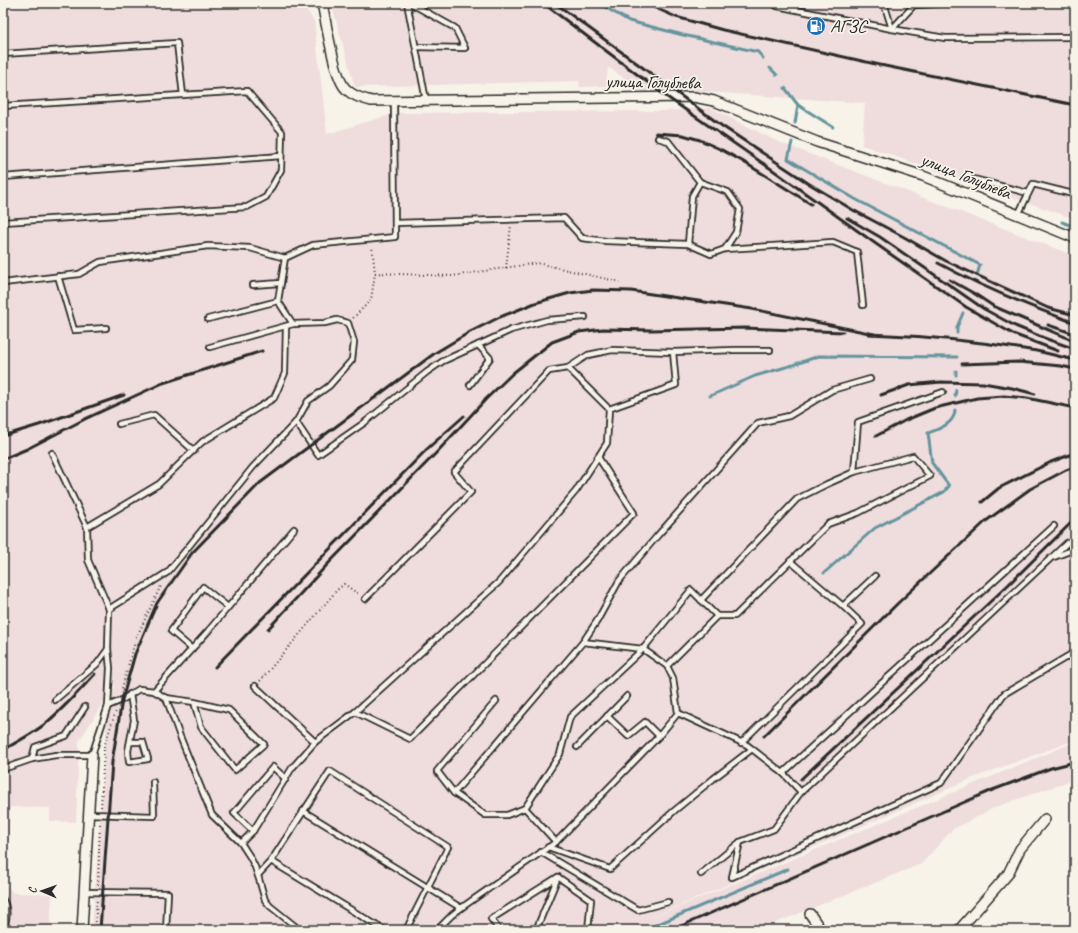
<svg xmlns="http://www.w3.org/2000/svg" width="1078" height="933" font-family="Caveat,sans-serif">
	<rect width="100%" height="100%" fill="#f7f3e8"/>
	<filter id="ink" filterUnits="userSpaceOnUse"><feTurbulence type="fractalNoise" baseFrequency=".025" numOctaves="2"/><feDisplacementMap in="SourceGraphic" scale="8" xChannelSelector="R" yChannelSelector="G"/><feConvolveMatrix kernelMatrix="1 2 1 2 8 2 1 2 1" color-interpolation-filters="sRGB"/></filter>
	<g filter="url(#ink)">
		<!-- built -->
		<g fill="#efdcdd">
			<path d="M 136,3 L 302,3 L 314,21 L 327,134 L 396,113 L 660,111 L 711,108 L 778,142 L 1075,256 L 1075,740 L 973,778 L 639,923 L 1075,742 L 1075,779 L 998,806 L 953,829 L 921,864 L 758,930 L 92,930 L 108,706 L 116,682 L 79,741 L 76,822 L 50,821 L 50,808 L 10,807 L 6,885 L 13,893 L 52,894 L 50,930 L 3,930 L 3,10 Z"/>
			<path d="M 331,3 L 1075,3 L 1075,219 L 862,145 L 865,103 L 693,91 L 644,92 L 608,67 L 606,86 L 580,87 L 579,81 L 355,87 Z"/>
		</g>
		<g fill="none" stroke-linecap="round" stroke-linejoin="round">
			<!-- stream -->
			<g stroke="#65959e" stroke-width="3">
				<path d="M 598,3 L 629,21 L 683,35 L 758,52 L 763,58"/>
				<path d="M 770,68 L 777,75"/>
				<path d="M 785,88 L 798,105 L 833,127"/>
				<path d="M 795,123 L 798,105"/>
				<path d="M 792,142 L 788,159 L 855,199 L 980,265 L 977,275"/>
				<path d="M 1062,222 L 1075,227"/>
				<path d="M 957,333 L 957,327 L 963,313"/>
				<path d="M 956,375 L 956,371"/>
				<path d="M 710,396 L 755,376 L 793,365 L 819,356 L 957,357"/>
				<path d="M 955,396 L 956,390"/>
				<path d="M 824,573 L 875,528 L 944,492 L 949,486 L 932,463 L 928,433 C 938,429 955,424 955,410"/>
				<path d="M 644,930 L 788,869"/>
			</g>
			<!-- lane casing -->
			<g stroke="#2b2b2b" stroke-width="8">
				<g id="lane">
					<path d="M 407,3 L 426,100"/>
					<path d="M 410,3 L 455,28 L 465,48 L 416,47"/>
					<path d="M 740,3 L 744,4"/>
					<path d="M 884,3 L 892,29 L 945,38 L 1075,37"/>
					<path d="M 777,6 L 892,29 L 914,5 L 933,4 L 939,3"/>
					<path d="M 3,54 L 177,43 L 183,95"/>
					<path d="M 394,101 L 395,237 L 313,245 L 285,258 L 278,301 L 293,324 L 325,323 L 337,320 L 348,323 L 354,342 L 352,360 L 329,386 L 308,401 L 296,422 L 318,455 L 364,423 L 427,372 L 443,361 L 511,330 L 547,320 L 585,317"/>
					<path d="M 3,106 L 247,91 L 282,132 L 281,170 L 266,197 L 247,207 L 3,222"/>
					<path d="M 658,138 L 668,141 L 700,182"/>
					<path d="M 3,177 L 281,156"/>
					<path d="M 974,179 L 1028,193"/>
					<path d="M 1018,215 L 1033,184 L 1073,194"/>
					<path d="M 395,223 L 564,218 L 582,238 L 606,241 L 688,244 L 711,254 L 725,249 L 736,232 L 740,209 L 728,192 L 700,182 L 692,196 L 688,244"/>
					<path d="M 725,249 L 833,242 L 857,252 L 863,305"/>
					<path d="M 58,276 L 74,330 L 106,328"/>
					<path d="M 3,283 L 79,274 L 100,262 L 208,246 L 250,248 L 285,258"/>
					<path d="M 253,285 L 281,283"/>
					<path d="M 208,319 L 278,301"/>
					<path d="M 210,347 L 293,324"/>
					<path d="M 470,385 L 490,358 L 478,345"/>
					<path d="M 609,409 L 568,368 L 588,355 L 612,350 L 673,352 L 735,350 L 770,350"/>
					<path d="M 119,424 L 154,415 L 194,451"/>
					<path d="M 52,453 L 87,527"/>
					<path d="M 1054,557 L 1075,549"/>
					<path d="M 365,599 L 471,492 L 454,472 L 549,371 L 568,368"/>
					<path d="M 701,600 L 797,499 L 827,484 L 854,472"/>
					<path d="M 843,606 L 875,576"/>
					<path d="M 109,609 L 168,572 L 253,467 L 296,422"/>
					<path d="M 717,616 L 735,616 L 828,524 L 858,513 L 930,476 L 913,456 L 854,472 L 858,422 L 943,392"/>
					<path d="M 583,642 L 597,621 L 619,581 L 658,535 L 758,423 L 789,416 L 832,390 L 870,379"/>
					<path d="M 192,649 L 171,631 L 203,587 L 228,607"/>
					<path d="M 255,686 L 315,742"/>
					<path d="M 154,691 L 209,630 L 294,529"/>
					<path d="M 130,694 L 134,720 L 128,751 L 129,762 L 148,759 L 143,742 L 130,742"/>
					<path d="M 166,698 L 194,702 L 229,710 L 264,744 L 235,770 L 201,727 L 194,702"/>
					<path d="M 55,700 L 97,664 L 108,649"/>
					<path d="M 496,701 L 437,771 L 454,793 L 485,815 L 507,815 L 525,808"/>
					<path d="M 108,706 L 122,700 L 139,689 L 154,691 L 166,698 L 179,734 L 212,815 L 241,843 L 250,857 L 255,867 L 259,879 L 265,900 L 270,906 L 300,930"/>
					<path d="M 355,712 L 410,739 L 634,513 L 598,457"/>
					<path d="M 607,716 L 628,736 L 645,722 L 659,736"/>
					<path d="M 741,743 L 862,624 L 843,606 L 790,561"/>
					<path d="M 577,747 L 627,696"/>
					<path d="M 32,759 L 35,747 L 66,736 L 85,707"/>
					<path d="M 3,769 L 32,759 L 56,755 L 92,755 L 108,706 L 110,668 L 108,649 L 109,609 L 88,560 L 87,527 L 159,484 L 202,442 L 274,398 L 285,373 L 286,326"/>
					<path d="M 783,773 L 1054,526"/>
					<path d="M 454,793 L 583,642 L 643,649 L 691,590 L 717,616 L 667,666"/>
					<path d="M 303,811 L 461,908"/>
					<path d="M 89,814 L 154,816 L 153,782"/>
					<path d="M 253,831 L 234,813 L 273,767 L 286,779"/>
					<path d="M 556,842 L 525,808 L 560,754 L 570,717 L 643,649 L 667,666 L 673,678 L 678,713"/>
					<path d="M 740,842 L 732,877 L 941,783 L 1004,694 L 1075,652"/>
					<path d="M 241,843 L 253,831 L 292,768 L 315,742 L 355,712 L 499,582 L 527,549 L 576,491 L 607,443 L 609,409 L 676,385 L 673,352"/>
					<path d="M 548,847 L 610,869 L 674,811 L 713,779 L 752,749"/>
					<path d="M 541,852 L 638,910 L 668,902"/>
					<path d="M 271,861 L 330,771 L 448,847 L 406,930"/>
					<path d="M 701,874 L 740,842 L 774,829 L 801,792"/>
					<path d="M 258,875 L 271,861 L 384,930"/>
					<path d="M 84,892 L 168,893 L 166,930"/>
					<path d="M 3,900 C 8,909 7,920 3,930"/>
					<path d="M 437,930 L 452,915 L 461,908 L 556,842 L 619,777 L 659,736 L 678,713 L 747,745 L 783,773 L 801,792 L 1067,543"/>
					<path d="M 499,930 L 491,919 L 558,877"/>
					<path d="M 536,930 L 558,877 L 591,900 L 588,930"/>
				</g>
			</g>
			<!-- street casing -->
			<g stroke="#2b2b2b" stroke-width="12">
				<g id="street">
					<path d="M 322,3 C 326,21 334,78 346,89 C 353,96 361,98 371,101 L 694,97 L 714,101 L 817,142 L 923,176 L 1075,238"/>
					<path d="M 810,914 L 821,930"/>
					<path d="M 82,930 L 92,755"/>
					<path d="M 959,930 L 1008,874 L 1020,849 L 1045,819"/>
				</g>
			</g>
			<!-- path -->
			<g stroke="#2b2b2b" stroke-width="2" stroke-dasharray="1 3" stroke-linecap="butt">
				<path d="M 506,268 L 511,225"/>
				<path d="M 375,273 L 452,276 L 537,263 L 620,282"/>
				<path d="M 353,318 L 371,300 L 375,273 L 372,246"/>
				<path d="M 260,681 L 337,590 L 344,584 L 360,595"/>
				<path d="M 121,692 L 136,638 L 161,586"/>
				<path d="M 101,807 L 104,747 L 116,711"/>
				<path d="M 98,885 L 100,821"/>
				<path d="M 95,930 L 97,899"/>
			</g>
			<!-- lane -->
			<use href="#lane" stroke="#f7f3e8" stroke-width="4.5"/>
			<!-- street -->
			<use href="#street" stroke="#f7f3e8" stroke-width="9"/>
			<!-- rail -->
			<g stroke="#2b2b2b" stroke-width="3">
				<path d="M 543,3 L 667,97 L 777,173 L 876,244 L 966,307 L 1013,334 L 1058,351"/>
				<path d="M 555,3 L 722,126 L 808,183 L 853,210 L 904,237 L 946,261 L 1048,308 L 1075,315"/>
				<path d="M 644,3 L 676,17 L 723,30 L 880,65 L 1075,105"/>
				<path d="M 656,133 L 683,135 L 700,140 L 722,150 L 742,161 L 811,204"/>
				<path d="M 847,218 L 880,237 L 984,309 L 1015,326 L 1044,338 L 1075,349"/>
				<path d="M 938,263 C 982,287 1028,306 1075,323"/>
				<path d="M 950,280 L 975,294 L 993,306 L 1065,337 L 1075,341"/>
				<path d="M 1048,325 L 1075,334"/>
				<path d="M 869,334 C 923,336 977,341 1030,350 C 1045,352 1060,357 1075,360"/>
				<path d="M 962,364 L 1019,362 L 1061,366 L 1075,369"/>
				<path d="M 881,395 L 909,385 L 941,382 L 983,383 L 1012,388 L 1035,394"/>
				<path d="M 3,436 L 39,425 L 124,395"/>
				<path d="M 876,436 L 906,420 L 935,408 L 977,398 L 1004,396 L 1027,398 L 1075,408"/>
				<path d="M 3,459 L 27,449 L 85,419 L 163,383 L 262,351"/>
				<path d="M 982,502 L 999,488 L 1051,462 L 1075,453"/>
				<path d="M 268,629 L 326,566 L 438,451 L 486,399 L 513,373 L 552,342 L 579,332 L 603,329 L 652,330 L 745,328 L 843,332"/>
				<path d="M 215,667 L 427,449 L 464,416"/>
				<path d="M 764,736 L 898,603 L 986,521 L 1030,489 L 1066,470 L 1075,467"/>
				<path d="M 3,750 C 17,742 32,734 45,724 C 63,709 79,691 95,674"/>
				<path d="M 801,779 L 1008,585 L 1075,519"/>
				<path d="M 100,930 L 112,762 L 122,700 L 135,654 L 157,603 L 192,553 L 260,483 L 311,445 L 435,353 L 470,332 L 500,317 L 535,303 L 570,293 L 593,290 L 631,291 L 752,309 L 874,334"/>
				<path d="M 672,930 L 990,791 L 1051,768 L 1075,762"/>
			</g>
		</g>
	</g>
	<!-- icons -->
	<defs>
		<g id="fuel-disc" transform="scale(1)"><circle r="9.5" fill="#1f6fb2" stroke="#f7f3e8"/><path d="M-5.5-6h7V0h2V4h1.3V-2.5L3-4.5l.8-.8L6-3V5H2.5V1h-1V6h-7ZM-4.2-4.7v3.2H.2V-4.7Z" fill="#fff"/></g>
	</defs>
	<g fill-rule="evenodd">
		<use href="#fuel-disc" x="816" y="26"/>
	</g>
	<g text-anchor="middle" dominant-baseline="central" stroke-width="3.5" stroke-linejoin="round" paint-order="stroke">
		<!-- poi labels -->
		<g font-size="19" fill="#2b2b2b" stroke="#f7f3e8" text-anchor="start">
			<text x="830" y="26">АГЗС</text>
		</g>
		<!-- street labels -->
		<g font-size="19" fill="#2b2b2b" stroke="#f7f3e8">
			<text transform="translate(653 82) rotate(1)">улица Голублева</text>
			<text transform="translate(966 176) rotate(22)">улица Голублева</text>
		</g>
	</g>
	<!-- margin -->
	<rect width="1078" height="933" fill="none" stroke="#f7f3e8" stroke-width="16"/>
	<rect x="8" y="8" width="1062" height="917" fill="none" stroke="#2b2b2b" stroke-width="1.5" filter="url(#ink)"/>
	<!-- north arrow -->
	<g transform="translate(42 891) rotate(272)" stroke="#f7f3e8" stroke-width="3" paint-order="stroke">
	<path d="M0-3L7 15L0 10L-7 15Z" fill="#2b2b2b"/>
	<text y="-6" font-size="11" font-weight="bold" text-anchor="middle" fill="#2b2b2b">С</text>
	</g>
</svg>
